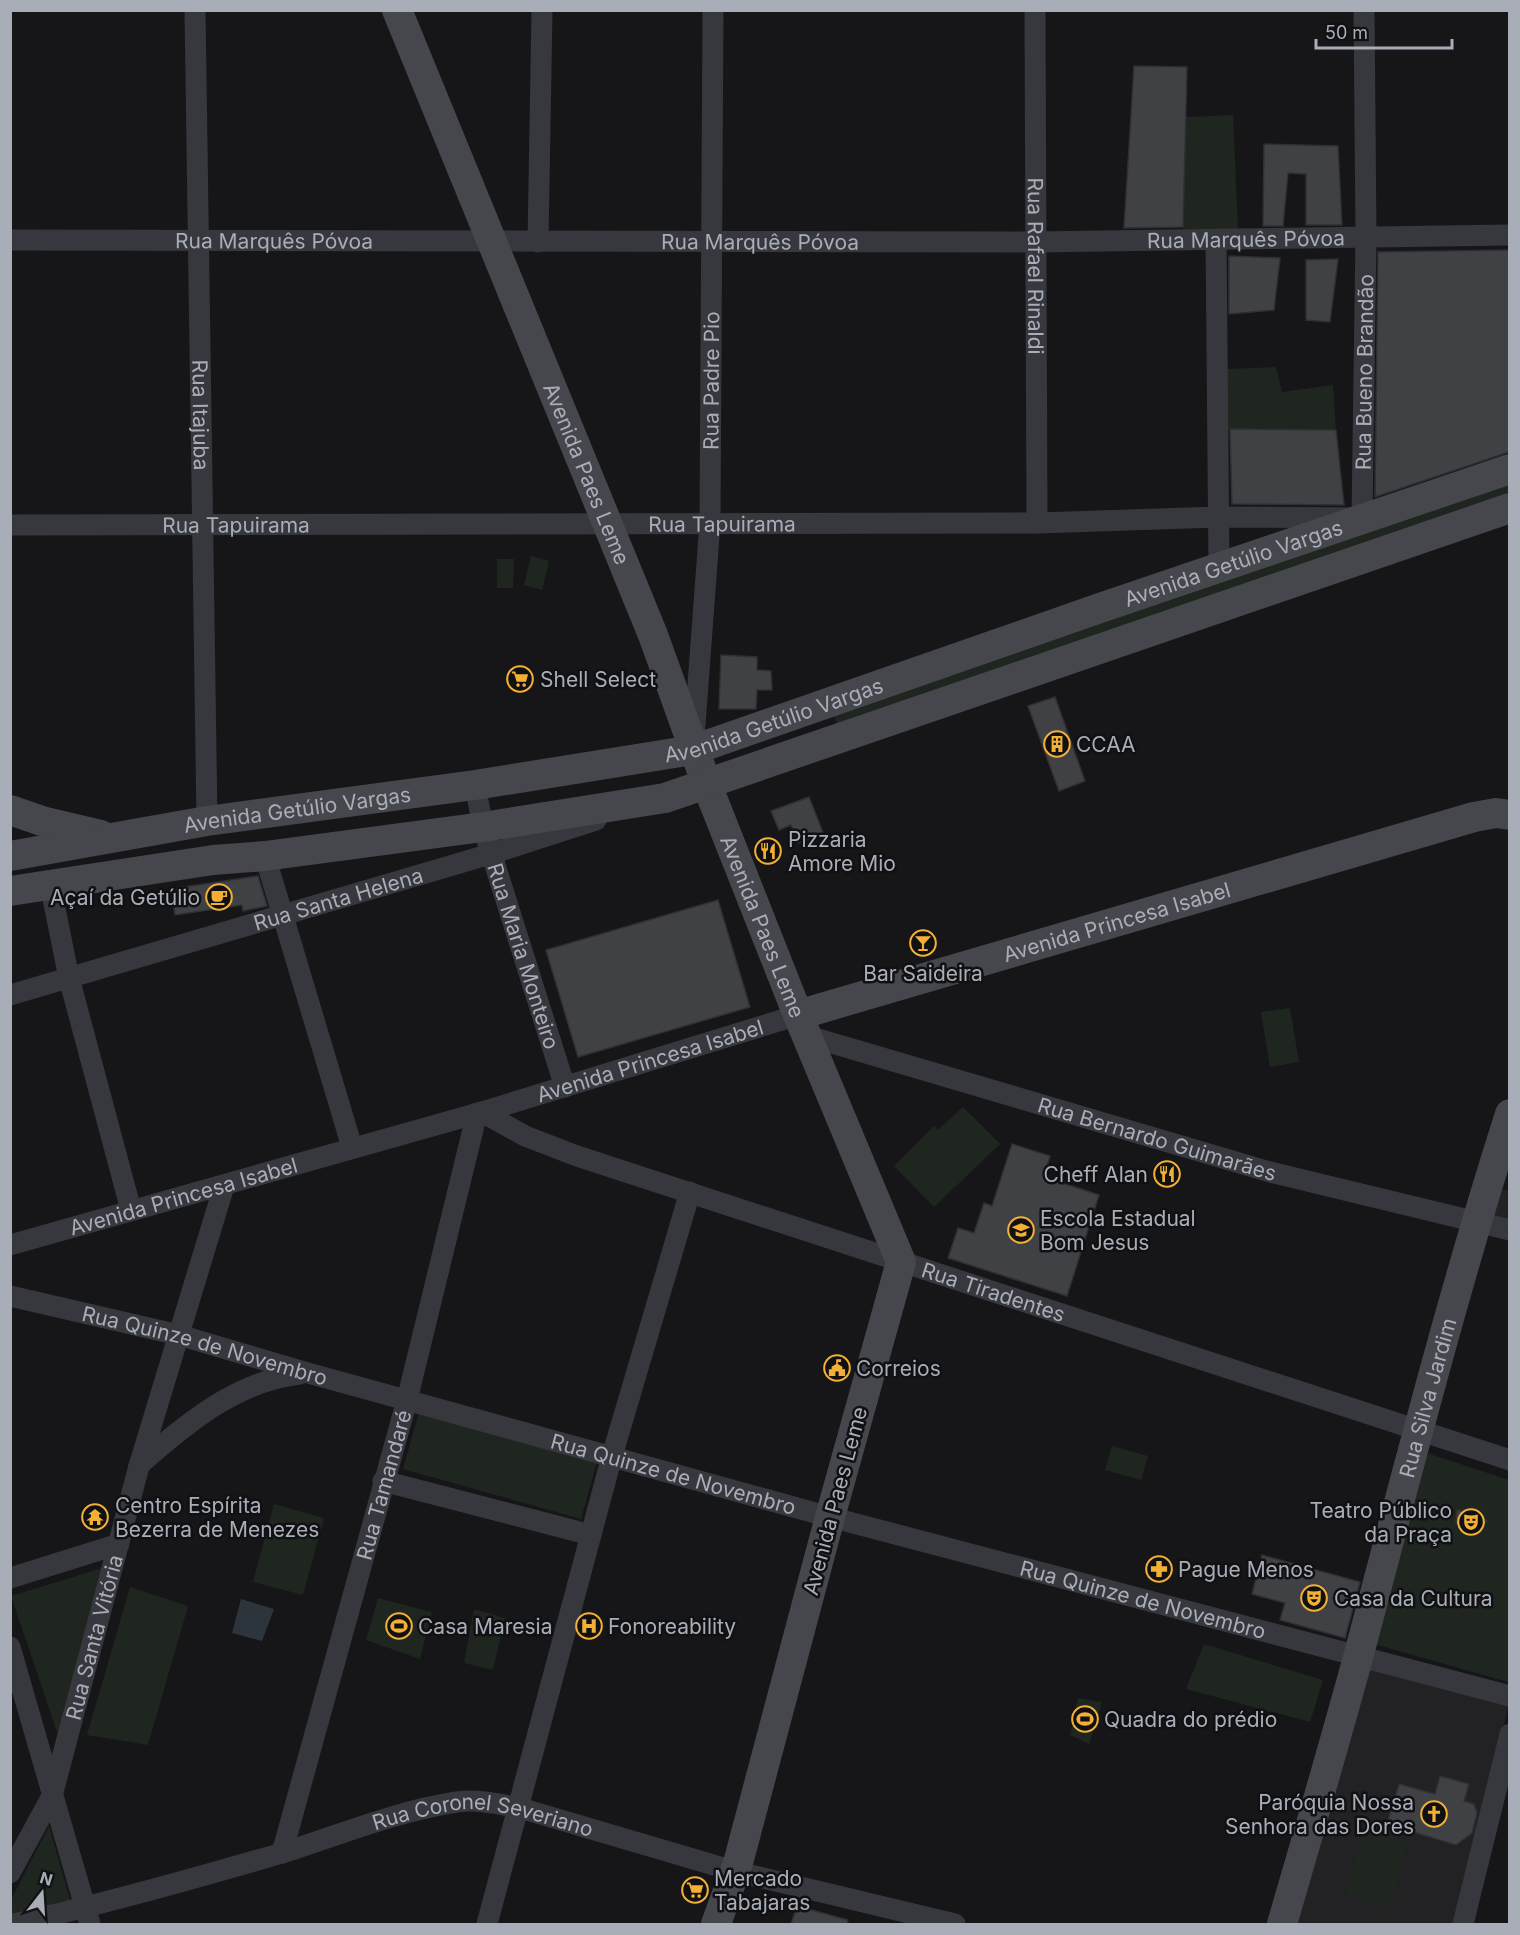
<svg xmlns="http://www.w3.org/2000/svg" width="1520" height="1935" font-family="Inter,sans-serif">
	<rect width="100%" height="100%" fill="#161618"/>
	<!-- built -->
	<g fill="#222225">
		<path d="M 1501,1189 L 1509,1191 L 1509,1229 L 1482,1220 Z"/>
		<path d="M 1362,1665 L 1509,1704 L 1455,1924 L 1289,1924 Z"/>
	</g>
	<!-- green -->
	<g fill="#1e261f">
		<path d="M 1233,115 L 1238,229 L 1183,229 L 1186,117 Z"/>
		<path d="M 1276,367 L 1282,392 L 1333,385 L 1336,430 L 1228,429 L 1226,369 Z"/>
		<path d="M 1509,482 L 1509,501 L 839,729 L 833,713 Z"/>
		<path d="M 531,556 L 549,561 L 542,590 L 524,585 Z"/>
		<path d="M 497,559 L 514,559 L 513,588 L 497,588 Z"/>
		<path d="M 1290,1008 L 1299,1062 L 1270,1067 L 1261,1012 Z"/>
		<path d="M 963,1107 L 1000,1144 L 934,1207 L 894,1166 L 934,1126 L 938,1130 Z"/>
		<path d="M 419,1412 L 597,1462 L 581,1519 L 403,1469 Z"/>
		<path d="M 1112,1446 L 1148,1456 L 1141,1480 L 1105,1470 Z"/>
		<path d="M 1424,1452 L 1509,1480 L 1508,1682 L 1374,1644 Z"/>
		<path d="M 274,1504 L 324,1518 L 303,1595 L 253,1582 Z"/>
		<path d="M 102,1568 L 58,1735 L 11,1596 Z"/>
		<path d="M 130,1587 L 188,1606 L 148,1745 L 87,1735 Z"/>
		<path d="M 378,1598 L 432,1612 L 420,1659 L 366,1640 Z"/>
		<path d="M 474,1609 L 505,1618 L 493,1670 L 464,1663 Z"/>
		<path d="M 1204,1644 L 1323,1680 L 1310,1722 L 1186,1689 Z"/>
		<path d="M 1078,1698 L 1102,1702 L 1089,1744 L 1070,1735 Z"/>
		<path d="M 49,1826 L 71,1903 L 11,1919 L 11,1900 Z"/>
		<path d="M 1363,1829 L 1408,1840 L 1391,1908 L 1346,1897 Z"/>
	</g>
	<!-- water -->
	<path fill="#2c353c" d="M 241,1599 L 274,1609 L 262,1641 L 232,1633 Z"/>
	<!-- building -->
	<g fill="#404145" stroke="#303034" stroke-width="1.5">
		<path d="M 1134,66 L 1187,67 L 1183,227 L 1124,228 Z"/>
		<path d="M 1264,144 L 1338,146 L 1342,225 L 1306,225 L 1306,174 L 1288,173 L 1283,226 L 1263,226 Z"/>
		<path d="M 1509,250 L 1509,452 L 1375,497 L 1378,252 Z"/>
		<path d="M 1229,256 L 1280,258 L 1274,310 L 1229,314 Z"/>
		<path d="M 1338,259 L 1330,322 L 1306,320 L 1306,260 Z"/>
		<path d="M 1230,429 L 1336,430 L 1344,505 L 1232,504 Z"/>
		<path d="M 721,655 L 757,657 L 757,670 L 771,671 L 772,690 L 757,690 L 756,709 L 719,709 Z"/>
		<path d="M 1055,697 L 1085,781 L 1059,791 L 1028,706 Z"/>
		<path d="M 809,797 L 824,835 L 798,843 L 791,825 L 779,830 L 771,811 Z"/>
		<path d="M 258,876 L 267,906 L 243,911 L 242,905 L 175,915 L 171,889 Z"/>
		<path d="M 718,900 L 750,1007 L 578,1057 L 546,950 Z"/>
		<path d="M 1012,1144 L 1050,1156 L 1044,1177 L 1099,1195 L 1067,1296 L 948,1258 L 958,1228 L 974,1233 L 984,1203 L 992,1206 Z"/>
		<path d="M 1457,1510 L 1474,1514 L 1487,1521 L 1474,1533 L 1456,1522 Z"/>
		<path d="M 1262,1555 L 1360,1582 L 1345,1638 L 1280,1620 L 1285,1603 L 1252,1594 Z"/>
		<path d="M 1440,1776 L 1469,1784 L 1464,1801 L 1474,1804 L 1477,1813 L 1472,1833 L 1456,1845 L 1387,1824 L 1399,1784 L 1435,1794 Z"/>
		<path d="M 797,1906 L 848,1920 L 847,1924 L 791,1924 Z"/>
	</g>
	<g fill="none" stroke-linecap="round" stroke-linejoin="round">
		<!-- street -->
		<g stroke="#37383d" stroke-width="21">
			<path id="s1" d="M 195,10 L 207,821"/>
			<path id="s2" d="M 1035,10 L 1037,523"/>
			<path d="M 1216,239 L 1219,567"/>
			<path id="s3" d="M 10,240 L 1035,242 L 1510,235"/>
			<path d="M 538,242 L 542,10"/>
			<path id="s4" d="M 10,525 L 1037,523 L 1219,517 L 1362,518 L 1366,235 L 1364,10"/>
			<path id="s5" d="M 694,738 L 710,523 L 713,10"/>
			<path id="s6" d="M 475,785 L 483,827 L 565,1087"/>
			<path d="M 265,856 L 352,1147"/>
			<path d="M 50,884 L 69,978 L 131,1210"/>
			<path id="s7" d="M 10,995 L 494,853 L 596,820"/>
			<path id="s8" d="M 808,1036 L 1270,1172 L 1510,1230"/>
			<path id="s9" d="M 482,1112 L 525,1136 L 577,1156 L 1510,1460"/>
			<path id="s10" d="M 10,1245 L 482,1112 L 798,1015"/>
			<path id="s11" d="M 10,1296 L 179,1335 L 308,1373 L 830,1517 L 1510,1696"/>
			<path d="M 139,1465 C 186,1424 236,1381 300,1374"/>
			<path d="M 383,1481 L 591,1535"/>
			<path d="M 10,1578 L 119,1544"/>
			<path d="M 10,1647 L 90,1924"/>
			<path id="s12" d="M 282,1853 L 407,1400 L 477,1113"/>
			<path id="s13" d="M 10,1873 L 52,1796 L 139,1466 L 224,1186"/>
			<path id="s14" d="M 14,1924 C 104,1904 193,1879 282,1853 C 339,1835 397,1811 457,1802 C 478,1799 499,1804 520,1808 L 734,1871 L 955,1924"/>
			<path d="M 487,1924 L 612,1456 L 690,1192"/>
			<path d="M 1463,1924 L 1510,1734"/>
		</g>
		<!-- secondary -->
		<g stroke="#45474d" stroke-width="30">
			<path id="s15" d="M 397,10 L 653,635 L 707,785 L 798,1015 L 901,1262 L 830,1517 L 738,1863 L 716,1924"/>
			<path d="M 10,810 L 42,821 L 101,835"/>
			<path id="s16" d="M 10,856 L 207,821 L 475,785 L 693,750 L 1100,608 L 1510,469"/>
			<path d="M 10,891 L 213,860 L 265,856 L 483,827 L 665,798 L 1510,508"/>
			<path id="s17" d="M 798,1015 L 1474,817 L 1496,813 L 1510,815"/>
			<path id="s18" d="M 1282,1924 C 1308,1835 1334,1745 1359,1654 C 1407,1473 1453,1292 1510,1114"/>
		</g>
	</g>
	<!-- icons -->
	<defs>
		<g id="supermarket-ring" transform="scale(1.35)"><circle r="9.5" fill="#111113" stroke="#f2b134" stroke-width="1.5"/><path d="M-6-5.5h2.5l.6 2H6L4.5 2H-2.5L-4.4-4H-6ZM-1.5 3.2a1.3 1.3 0 1 0 .1 0ZM3 3.2a1.3 1.3 0 1 0 .1 0Z" fill="#f2b134"/></g>
		<g id="building-ring" transform="scale(1.35)"><circle r="9.5" fill="#111113" stroke="#f2b134" stroke-width="1.5"/><path d="M-4-6H4V6H1V3H-1V6H-4ZM-2.5-4.3h1.7v1.8h-1.7ZM.8-4.3h1.7v1.8H.8ZM-2.5-1h1.7V.8h-1.7ZM.8-1h1.7V.8H.8Z" fill="#f2b134"/></g>
		<g id="restaurant-ring" transform="scale(1.35)"><circle r="9.5" fill="#111113" stroke="#f2b134" stroke-width="1.5"/><path d="M-5-6h1v4h1v-4h1v4h1v-4h1v5L-1.5 .5V6h-2V.5L-5-1ZM5-6V6H3V1.5H1.5Q1.5-4 5-6Z" fill="#f2b134"/></g>
		<g id="cafe-ring" transform="scale(1.35)"><circle r="9.5" fill="#111113" stroke="#f2b134" stroke-width="1.5"/><path d="M-5.5-4.5H6V0H3Q3 3.5 0 3.5H-2.5Q-5.5 3.5-5.5 0ZM3-3.2v2h1.7v-2ZM-6 4.5H4V6H-6Z" fill="#f2b134"/></g>
		<g id="bar-ring" transform="scale(1.35)"><circle r="9.5" fill="#111113" stroke="#f2b134" stroke-width="1.5"/><path d="M-6-5H6L.8 .8V4.5H3.5V6h-7V4.5H-.8V.8Z" fill="#f2b134"/></g>
		<g id="school-ring" transform="scale(1.35)"><circle r="9.5" fill="#111113" stroke="#f2b134" stroke-width="1.5"/><path d="M0-5L7-2L0 1L-7-2ZM-4 1L0 2.5L4 1V4Q0 6-4 4Z" fill="#f2b134"/></g>
		<g id="civic-ring" transform="scale(1.35)"><circle r="9.5" fill="#111113" stroke="#f2b134" stroke-width="1.5"/><path d="M-.6-6.5H3V-4.5H.6V-3L4-1V1h2V6H-6V1h2V-1L-.6-3ZM-1.2 2.5V6h2.4V2.5Z" fill="#f2b134"/></g>
		<g id="temple-ring" transform="scale(1.35)"><circle r="9.5" fill="#111113" stroke="#f2b134" stroke-width="1.5"/><path d="M0-6L5-2H3V0L6.5 2.5H4V6H1.5V3h-3V6H-4V2.5H-6.5L-3 0V-2H-5Z" fill="#f2b134"/></g>
		<g id="theatre-ring" transform="scale(1.35)"><circle r="9.5" fill="#111113" stroke="#f2b134" stroke-width="1.5"/><path d="M-5-5.5Q0-4 5-5.5V0Q5 5 0 6Q-5 5-5 0ZM-3.3-2.5H-1v1.5H-3.3ZM1-2.5H3.3v1.5H1ZM-2.8 1Q0 5.5 2.8 1Z" fill="#f2b134"/></g>
		<g id="pharmacy-ring" transform="scale(1.35)"><circle r="9.5" fill="#111113" stroke="#f2b134" stroke-width="1.5"/><path d="M-2-6h4v4h4v4h-4v4h-4v-4h-4v-4h4Z" fill="#f2b134"/></g>
		<g id="stadium-ring" transform="scale(1.35)"><circle r="9.5" fill="#111113" stroke="#f2b134" stroke-width="1.5"/><path d="M0-5a6.5 5 0 1 0 0 10a6.5 5 0 1 0 0-10ZM-3.5-1.8h7v3.6h-7Z" fill="#f2b134"/></g>
		<g id="hospital-ring" transform="scale(1.35)"><circle r="9.5" fill="#111113" stroke="#f2b134" stroke-width="1.5"/><path d="M-5-5h3v3.5h4V-5h3V5h-3V1.5h-4V5h-3Z" fill="#f2b134"/></g>
		<g id="church-ring" transform="scale(1.35)"><circle r="9.5" fill="#111113" stroke="#f2b134" stroke-width="1.5"/><path d="M-1.2-6h2.4v3.5h3.3v2.4h-3.3V6h-2.4V-.1h-3.3v-2.4h3.3Z" fill="#f2b134"/></g>
	</defs>
	<g fill-rule="evenodd">
		<use href="#supermarket-ring" x="520" y="679"/>
		<use href="#building-ring" x="1057" y="744"/>
		<use href="#restaurant-ring" x="768" y="851"/>
		<use href="#cafe-ring" x="219" y="897"/>
		<use href="#bar-ring" x="923" y="943"/>
		<use href="#restaurant-ring" x="1167" y="1174"/>
		<use href="#school-ring" x="1021" y="1230"/>
		<use href="#civic-ring" x="837" y="1368"/>
		<use href="#temple-ring" x="95" y="1517"/>
		<use href="#theatre-ring" x="1471" y="1522"/>
		<use href="#pharmacy-ring" x="1159" y="1569"/>
		<use href="#theatre-ring" x="1314" y="1598"/>
		<use href="#stadium-ring" x="399" y="1626"/>
		<use href="#hospital-ring" x="589" y="1626"/>
		<use href="#stadium-ring" x="1085" y="1719"/>
		<use href="#church-ring" x="1434" y="1814"/>
		<use href="#supermarket-ring" x="695" y="1890"/>
	</g>
	<g text-anchor="middle" dominant-baseline="central" stroke-width="5" stroke-linejoin="round" paint-order="stroke">
		<!-- street labels -->
		<g font-size="21" fill="#a8adb8" stroke="#111113">
			<text stroke="none"><textPath href="#s3" startOffset="1236">Rua Marquês Póvoa</textPath></text>
			<text stroke="none"><textPath href="#s3" startOffset="264">Rua Marquês Póvoa</textPath></text>
			<text stroke="none"><textPath href="#s3" startOffset="750">Rua Marquês Póvoa</textPath></text>
			<text stroke="none"><textPath href="#s2" startOffset="256">Rua Rafael Rinaldi</textPath></text>
			<text stroke="none"><textPath href="#s4" startOffset="1498">Rua Bueno Brandão</textPath></text>
			<text stroke="none"><textPath href="#s5" startOffset="358">Rua Padre Pio</textPath></text>
			<text stroke="none"><textPath href="#s1" startOffset="405">Rua Itajuba</textPath></text>
			<text stroke="none"><textPath href="#s15" startOffset="501">Avenida Paes Leme</textPath></text>
			<text stroke="none"><textPath href="#s4" startOffset="712">Rua Tapuirama</textPath></text>
			<text stroke="none"><textPath href="#s4" startOffset="226">Rua Tapuirama</textPath></text>
			<text stroke="none"><textPath href="#s16" startOffset="1263">Avenida Getúlio Vargas</textPath></text>
			<text stroke="none"><textPath href="#s16" startOffset="777">Avenida Getúlio Vargas</textPath></text>
			<text stroke="none"><textPath href="#s16" startOffset="291">Avenida Getúlio Vargas</textPath></text>
			<text stroke="none"><textPath href="#s7" startOffset="342">Rua Santa Helena</textPath></text>
			<text stroke="none"><textPath href="#s17" startOffset="332">Avenida Princesa Isabel</textPath></text>
			<text stroke="none"><textPath href="#s15" startOffset="987">Avenida Paes Leme</textPath></text>
			<text stroke="none"><textPath href="#s6" startOffset="178">Rua Maria Monteiro</textPath></text>
			<text stroke="none"><textPath href="#s10" startOffset="666">Avenida Princesa Isabel</textPath></text>
			<text stroke="none"><textPath href="#s8" startOffset="364">Rua Bernardo Guimarães</textPath></text>
			<text stroke="none"><textPath href="#s10" startOffset="180">Avenida Princesa Isabel</textPath></text>
			<text stroke="none"><textPath href="#s9" startOffset="543">Rua Tiradentes</textPath></text>
			<text stroke="none"><textPath href="#s11" startOffset="201">Rua Quinze de Novembro</textPath></text>
			<text stroke="none"><textPath href="#s18" startOffset="546">Rua Silva Jardim</textPath></text>
			<text stroke="none"><textPath href="#s11" startOffset="687">Rua Quinze de Novembro</textPath></text>
			<text stroke="none"><textPath href="#s12" startOffset="382">Rua Tamandaré</textPath></text>
			<text transform="translate(835 1501) rotate(-75)">Avenida Paes Leme</text>
			<text stroke="none"><textPath href="#s11" startOffset="1173">Rua Quinze de Novembro</textPath></text>
			<text stroke="none"><textPath href="#s13" startOffset="252">Rua Santa Vitória</textPath></text>
			<text stroke="none"><textPath href="#s14" startOffset="486">Rua Coronel Severiano</textPath></text>
		</g>
		<!-- poi labels -->
		<g font-size="21" fill="#a8adb8" stroke="#111113" text-anchor="start">
			<text x="540" y="679">Shell Select</text>
			<text x="1076" y="744">CCAA</text>
			<text x="788" y="839">Pizzaria<tspan x="788" dy="24">Amore Mio</tspan></text>
			<text x="200" y="897" text-anchor="end">Açaí da Getúlio</text>
			<text x="923" y="973" text-anchor="middle">Bar Saideira</text>
			<text x="1148" y="1174" text-anchor="end">Cheff Alan</text>
			<text x="1040" y="1218">Escola Estadual<tspan x="1040" dy="24">Bom Jesus</tspan></text>
			<text x="856" y="1368">Correios</text>
			<text x="115" y="1505">Centro Espírita<tspan x="115" dy="24">Bezerra de Menezes</tspan></text>
			<text x="1452" y="1510" text-anchor="end">Teatro Público<tspan x="1452" dy="24">da Praça</tspan></text>
			<text x="1178" y="1569">Pague Menos</text>
			<text x="1334" y="1598">Casa da Cultura</text>
			<text x="418" y="1626">Casa Maresia</text>
			<text x="608" y="1626">Fonoreability</text>
			<text x="1104" y="1719">Quadra do prédio</text>
			<text x="1414" y="1802" text-anchor="end">Paróquia Nossa<tspan x="1414" dy="24">Senhora das Dores</tspan></text>
			<text x="714" y="1878">Mercado<tspan x="714" dy="24">Tabajaras</tspan></text>
		</g>
	</g>
	<!-- border -->
	<rect width="1520" height="1935" fill="none" stroke="#a8adb8" stroke-width="24"/>
	<!-- north arrow -->
	<g transform="translate(42 1893) rotate(17)" stroke="#111113" stroke-width="4.5" paint-order="stroke">
	<path d="M0-4.5L10 22L0 15L-10 22Z" fill="#a8adb8"/>
	<text y="-9" font-size="16" font-weight="bold" text-anchor="middle" fill="#a8adb8">N</text>
	</g>
	<!-- scale -->
	<path d="M1316 39v9h136v-9" fill="none" stroke="#a8adb8" stroke-width="3"/>
	<text x="1325" y="39" font-size="18" fill="#a8adb8" stroke="#111113" stroke-width="4.5" paint-order="stroke">50 m</text>
</svg>
